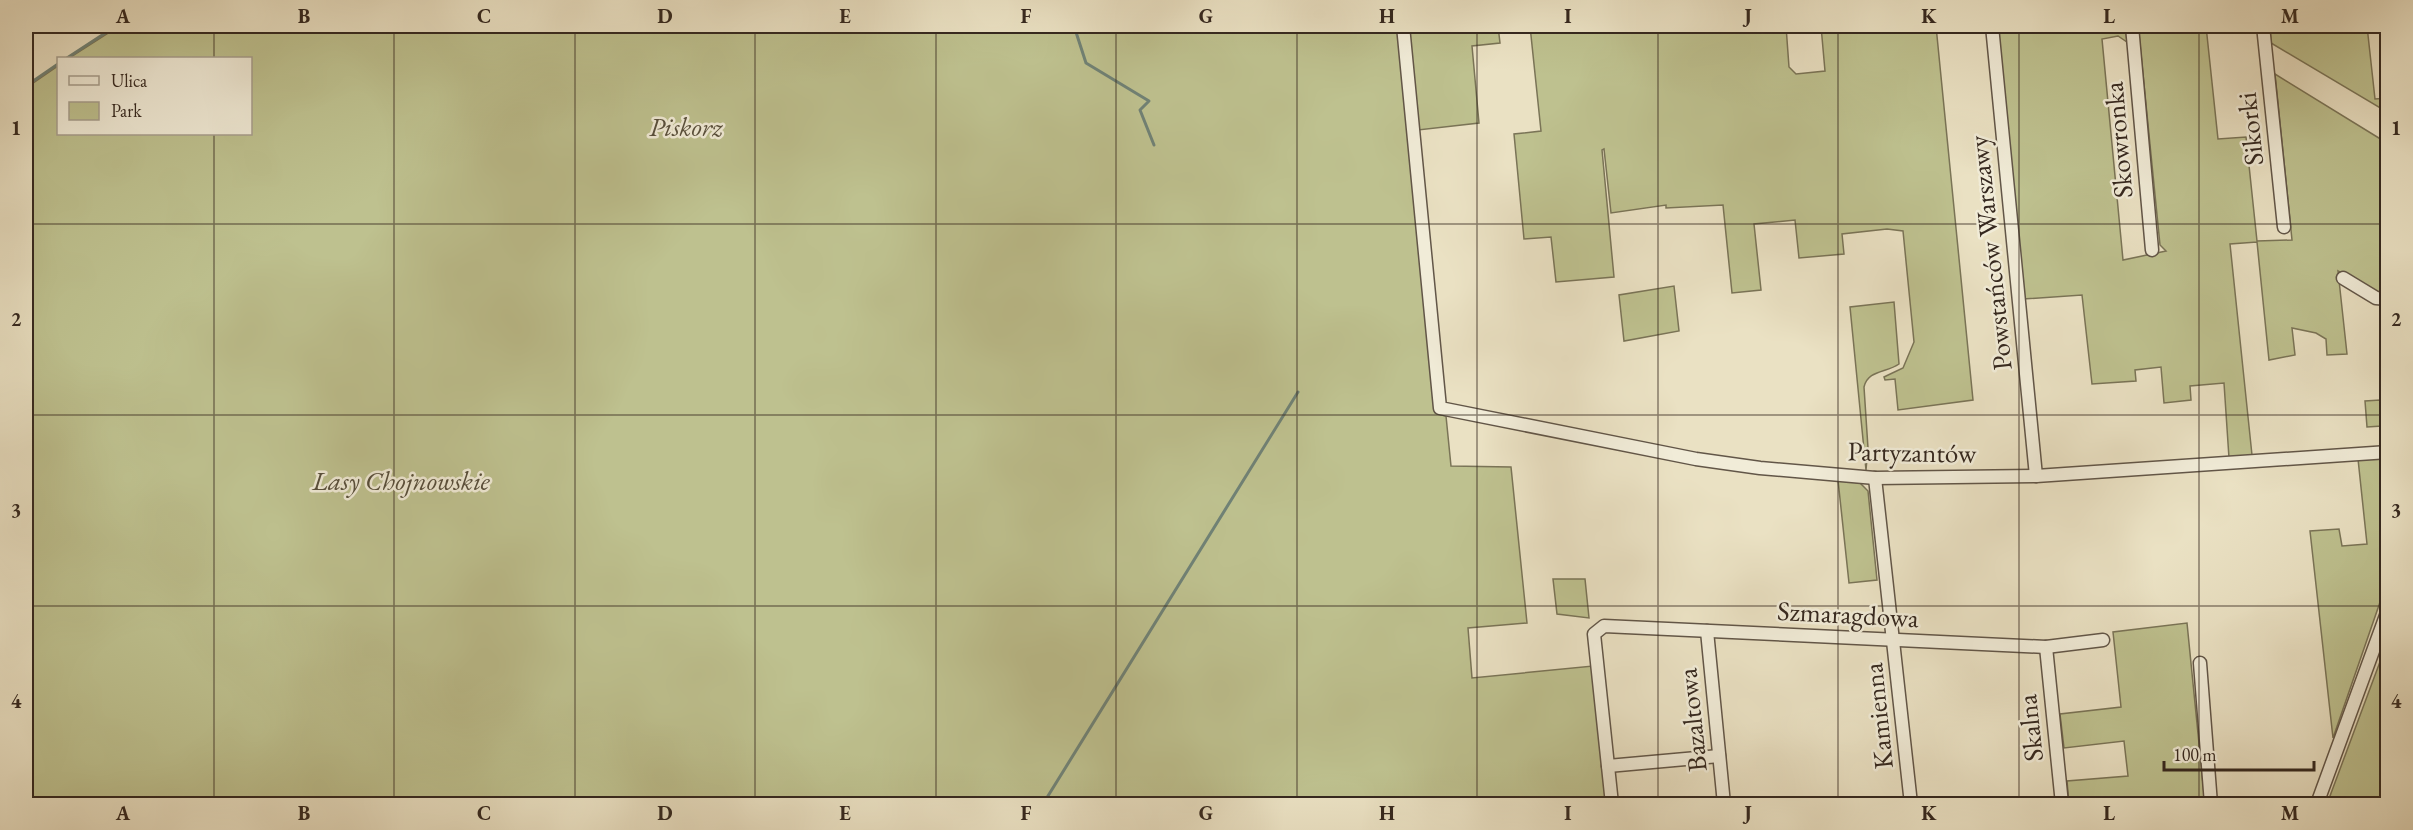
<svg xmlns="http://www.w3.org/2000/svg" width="2413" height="830" font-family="'EB Garamond',serif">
	<rect width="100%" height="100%" fill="#eae1c3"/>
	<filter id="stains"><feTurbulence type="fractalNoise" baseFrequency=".00333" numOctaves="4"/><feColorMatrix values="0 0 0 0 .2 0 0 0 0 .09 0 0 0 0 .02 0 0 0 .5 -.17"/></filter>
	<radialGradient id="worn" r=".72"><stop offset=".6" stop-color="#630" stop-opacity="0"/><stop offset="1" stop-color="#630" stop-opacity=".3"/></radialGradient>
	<!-- green -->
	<g fill="#bec18f" stroke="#7a7457" stroke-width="1.5">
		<path d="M 119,26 L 1399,26 L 1438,414 L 1446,416 L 1451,466 L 1511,467 L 1527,623 L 1468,628 L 1472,678 L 1593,666 L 1606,804 L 26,804 L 26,88 L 58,66 L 58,134 L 250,134 L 250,58 L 69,58 Z"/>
		<path d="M 1407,26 L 1498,26 L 1500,43 L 1472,46 L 1479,123 L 1418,130 Z"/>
		<path d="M 1530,26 L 1786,26 L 1789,67 L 1796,74 L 1825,71 L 1821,26 L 1936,26 L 1973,400 L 1898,410 L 1895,379 L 1885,380 L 1884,377 L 1903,368 L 1914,342 L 1903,231 L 1887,229 L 1842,234 L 1844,254 L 1799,258 L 1795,220 L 1754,224 L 1761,290 L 1732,293 L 1723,205 L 1666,208 L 1666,205 L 1611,213 L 1604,149 L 1602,150 L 1614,277 L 1556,282 L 1551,237 L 1524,239 L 1514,134 L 1541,131 Z"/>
		<path d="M 1995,26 L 2094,26 L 2101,32 L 2126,32 L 2127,42 L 2118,36 L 2102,39 L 2123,260 L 2166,251 L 2160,245 L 2139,34 L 2145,26 L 2206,26 L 2218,139 L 2246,137 L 2257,241 L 2292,240 L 2275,74 L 2387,143 L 2387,295 L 2378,294 L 2338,271 L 2347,354 L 2327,355 L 2326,339 L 2316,333 L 2292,328 L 2295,355 L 2269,360 L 2257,242 L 2230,244 L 2252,455 L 2229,458 L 2224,383 L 2190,386 L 2191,400 L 2164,403 L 2161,367 L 2135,370 L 2136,381 L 2092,384 L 2082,295 L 2023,299 Z"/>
		<path d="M 2270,26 L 2367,26 L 2375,99 L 2387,98 L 2387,112 L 2271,43 Z"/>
		<path d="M 1674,286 L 1679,331 L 1624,341 L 1619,295 Z"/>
		<path d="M 1894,302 L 1899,364 C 1886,373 1868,370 1864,387 L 1868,448 L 1866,470 L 1850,307 Z"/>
		<path d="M 2380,400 L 2382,426 L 2367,427 L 2365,401 Z"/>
		<path d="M 2387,457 L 2387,582 L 2333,738 L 2310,531 L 2339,529 L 2342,546 L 2367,544 L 2358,459 Z"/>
		<path d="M 1838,480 L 1860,483 L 1868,491 L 1877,580 L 1849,583 Z"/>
		<path d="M 1553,579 L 1585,579 L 1589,618 L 1557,614 Z"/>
		<path d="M 2187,623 L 2205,804 L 2069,804 L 2067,781 L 2128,776 L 2124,741 L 2064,748 L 2060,714 L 2121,707 L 2113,632 Z"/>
		<path d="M 2387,643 L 2387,804 L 2327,804 Z"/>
	</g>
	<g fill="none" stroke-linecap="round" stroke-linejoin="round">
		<!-- stream -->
		<g stroke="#708276" stroke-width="3">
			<path d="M 1074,26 L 1086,63 L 1149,101 L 1140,110 L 1154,145"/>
			<path d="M 67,58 L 116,26"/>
			<path d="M 26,86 L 58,64"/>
			<path d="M 1043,804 L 1298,392"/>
		</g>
		<!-- minor casing -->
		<g stroke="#625648" stroke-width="15">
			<g id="minor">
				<path d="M 1403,26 L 1440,408 L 1696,459 L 1760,468 L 1875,478 L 2036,476 L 2388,452"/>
				<path d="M 1992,26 L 2036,476"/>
				<path d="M 2132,26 L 2152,250"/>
				<path d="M 2263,26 L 2284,227"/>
				<path d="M 2343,278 L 2376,298 L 2388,299"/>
				<path d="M 1875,478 L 1911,804"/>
				<path d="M 1707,631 L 1724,804"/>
				<path d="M 2046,647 L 2062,804"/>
				<path d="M 2200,663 L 2211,804"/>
				<path d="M 1608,766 L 1719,756"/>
				<path d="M 1612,804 L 1594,634 L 1604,626 L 2046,647 L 2103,640"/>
				<path d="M 2317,804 L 2388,610"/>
			</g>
		</g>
		<!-- minor -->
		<use href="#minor" stroke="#f1ecd8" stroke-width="12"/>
	</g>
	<!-- grid -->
	<path fill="none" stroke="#35281f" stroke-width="1.5" stroke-opacity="0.55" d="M 214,26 L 214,58M 394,26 L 394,804M 575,26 L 575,804M 755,26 L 755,804M 936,26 L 936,804M 1116,26 L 1116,804M 1297,26 L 1297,804M 1477,26 L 1477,804M 1658,26 L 1658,804M 1838,26 L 1838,804M 2019,26 L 2019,804M 2199,26 L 2199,804M 214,134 L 214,804M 26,224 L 2388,224M 26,415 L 2388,415M 26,606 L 2388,606"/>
	<g text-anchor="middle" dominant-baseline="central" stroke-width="5" stroke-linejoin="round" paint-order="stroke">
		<!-- park labels -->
		<g font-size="27" font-style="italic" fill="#574e3b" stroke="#f1ecd8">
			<text x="686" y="126">Piskorz</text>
			<text x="401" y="480">Lasy Chojnowskie</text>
		</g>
		<!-- street labels -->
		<g font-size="27" fill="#35281f" stroke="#f1ecd8">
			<text transform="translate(2250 129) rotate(-96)">Sikorki</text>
			<text transform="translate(2118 140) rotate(-95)">Skowronka</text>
			<text transform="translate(1990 253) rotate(-96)">Powstańców Warszawy</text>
			<text transform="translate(1912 452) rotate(1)">Partyzantów</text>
			<text transform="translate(1848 614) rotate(3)">Szmaragdowa</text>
			<text transform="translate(1878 716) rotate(-96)">Kamienna</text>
			<text transform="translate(1692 720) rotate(-96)">Bazaltowa</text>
			<text transform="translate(2030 728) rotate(-96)">Skalna</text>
		</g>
	</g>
	<!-- margin -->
	<rect width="2413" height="830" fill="none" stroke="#eae1c3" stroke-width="66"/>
	<!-- legend -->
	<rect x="57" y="57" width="195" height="78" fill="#f1ecd8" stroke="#a69e8e" stroke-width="1.5"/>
	<rect x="69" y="76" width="30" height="9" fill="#f1ecd8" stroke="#a69e8e" stroke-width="1.5"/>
	<text x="111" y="87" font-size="18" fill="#35281f">Ulica</text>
	<rect x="69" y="102" width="30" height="18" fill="#bec18f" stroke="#a69e8e" stroke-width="1.5"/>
	<text x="111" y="117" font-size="18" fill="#35281f">Park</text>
	<!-- scale -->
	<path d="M2164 761v9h150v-9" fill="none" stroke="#35281f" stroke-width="3"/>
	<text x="2173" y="761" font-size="18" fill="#35281f" stroke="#f1ecd8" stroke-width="4.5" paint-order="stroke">100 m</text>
	<rect x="33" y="33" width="2347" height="764" fill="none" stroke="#35281f" stroke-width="2"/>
	<g font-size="20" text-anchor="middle" font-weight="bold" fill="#35281f">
		<text x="123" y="23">A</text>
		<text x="304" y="23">B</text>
		<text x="484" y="23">C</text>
		<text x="665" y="23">D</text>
		<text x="845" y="23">E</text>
		<text x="1026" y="23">F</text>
		<text x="1206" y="23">G</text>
		<text x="1387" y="23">H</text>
		<text x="1568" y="23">I</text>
		<text x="1748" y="23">J</text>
		<text x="1929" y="23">K</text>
		<text x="2109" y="23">L</text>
		<text x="2290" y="23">M</text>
		<text x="16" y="135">1</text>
		<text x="2396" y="135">1</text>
		<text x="16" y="326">2</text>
		<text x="2396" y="326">2</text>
		<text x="16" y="517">3</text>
		<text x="2396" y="517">3</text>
		<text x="16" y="708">4</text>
		<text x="2396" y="708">4</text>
		<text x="123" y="820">A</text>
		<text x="304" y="820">B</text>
		<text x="484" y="820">C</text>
		<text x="665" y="820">D</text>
		<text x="845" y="820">E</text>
		<text x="1026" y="820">F</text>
		<text x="1206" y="820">G</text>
		<text x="1387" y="820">H</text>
		<text x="1568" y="820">I</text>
		<text x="1748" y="820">J</text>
		<text x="1929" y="820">K</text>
		<text x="2109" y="820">L</text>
		<text x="2290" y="820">M</text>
	</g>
	<rect width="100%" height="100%" filter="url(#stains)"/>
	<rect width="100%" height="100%" fill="url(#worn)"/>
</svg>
